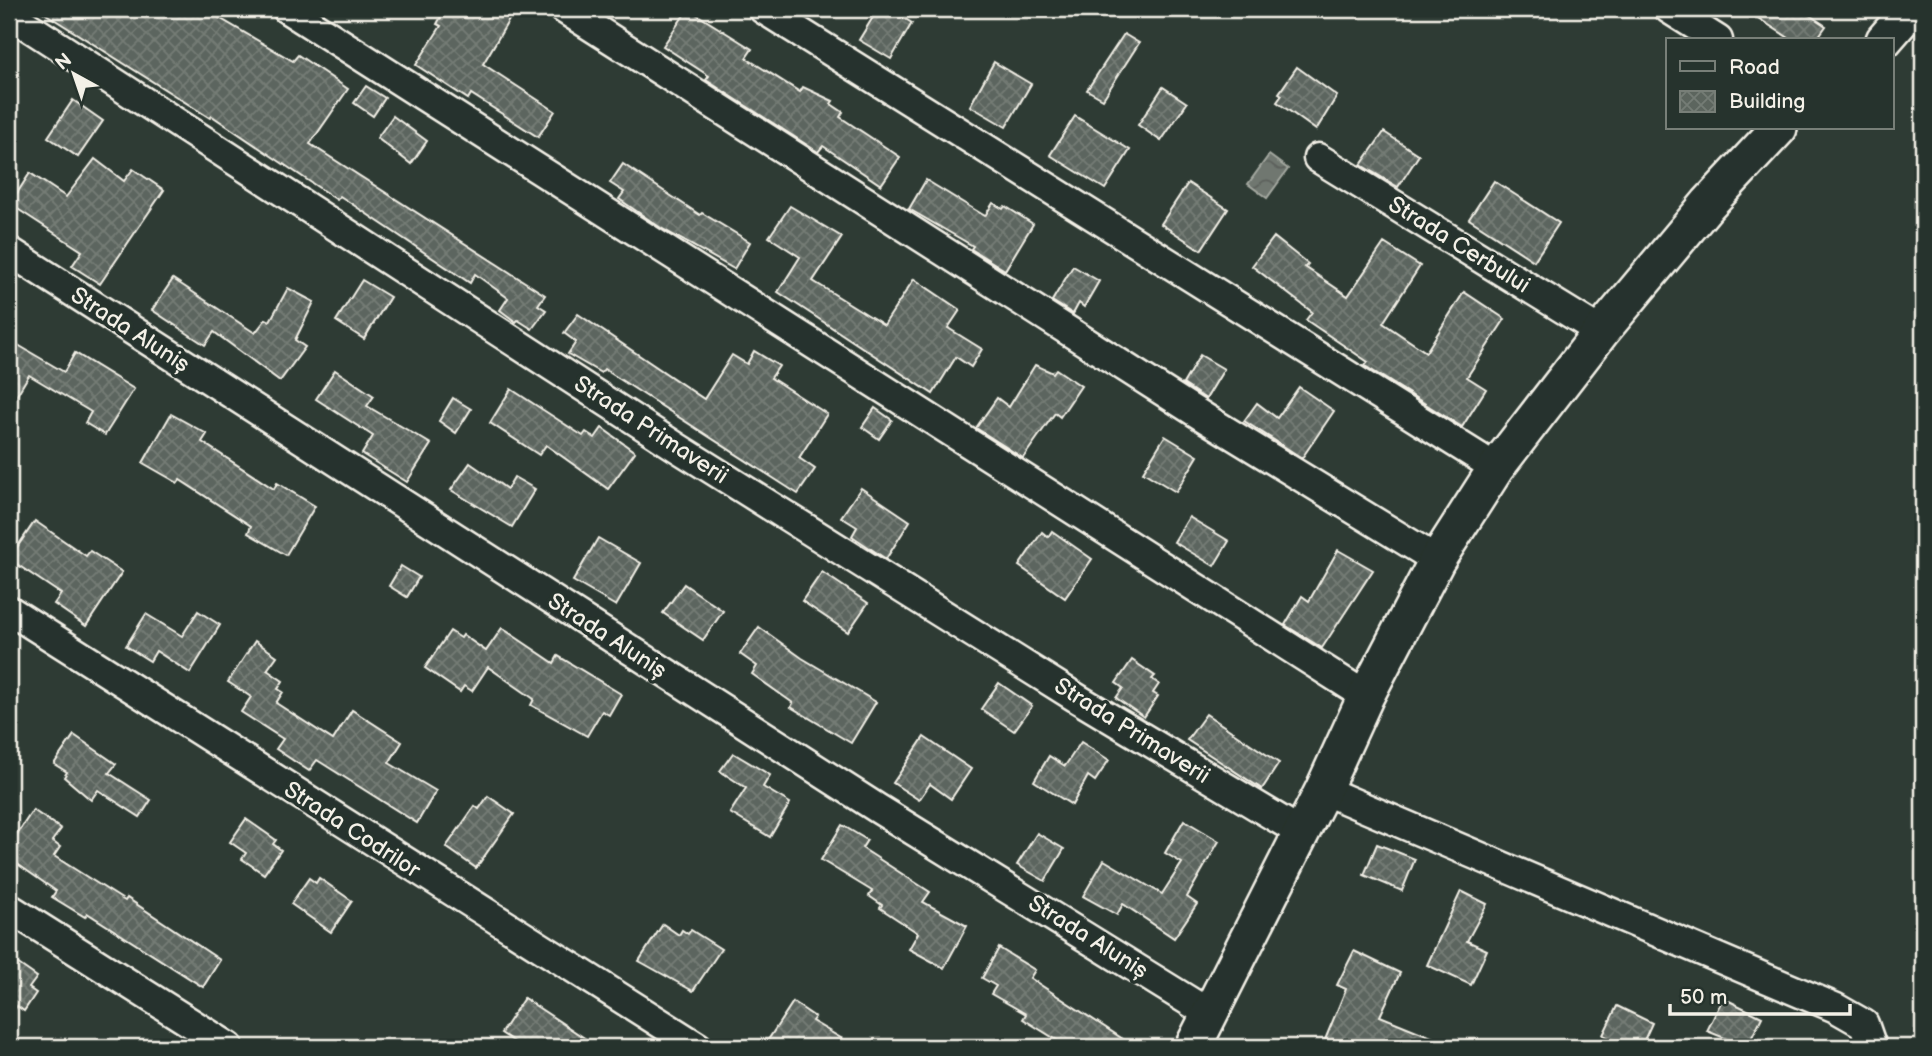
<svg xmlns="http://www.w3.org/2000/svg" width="1932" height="1056" font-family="'Balsamiq Sans',sans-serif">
	<defs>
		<pattern id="water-waves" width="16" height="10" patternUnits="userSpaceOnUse" patternTransform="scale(1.75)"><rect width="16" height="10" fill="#6f7770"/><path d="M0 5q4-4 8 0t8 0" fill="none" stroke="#5c605b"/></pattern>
		<pattern id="building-cross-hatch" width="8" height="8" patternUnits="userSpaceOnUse" patternTransform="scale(1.75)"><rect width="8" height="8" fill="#5c655e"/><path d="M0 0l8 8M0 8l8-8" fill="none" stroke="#747c75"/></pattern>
	</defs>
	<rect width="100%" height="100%" fill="#2e3b34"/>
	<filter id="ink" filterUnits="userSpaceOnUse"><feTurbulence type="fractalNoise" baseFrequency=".0143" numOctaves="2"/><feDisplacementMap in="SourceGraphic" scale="14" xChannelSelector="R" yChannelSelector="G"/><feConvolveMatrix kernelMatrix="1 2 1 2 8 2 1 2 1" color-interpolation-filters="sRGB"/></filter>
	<g filter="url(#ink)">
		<!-- water -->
		<path fill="url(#water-waves)" stroke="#a4a8a0" stroke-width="2" d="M 1269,155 L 1288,169 L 1267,198 L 1248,184 Z"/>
		<!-- building -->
		<g fill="url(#building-cross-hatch)" stroke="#f4f1e8" stroke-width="2">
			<path d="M 38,9 L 204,9 L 293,61 L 298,55 L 348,89 L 310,144 L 545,295 L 538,305 L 546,310 L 532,329 L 518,320 L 516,322 L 500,310 L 508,298 L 475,274 L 470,283 L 340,196 L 337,200 L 212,116 L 210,118 Z"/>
			<path d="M 445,9 L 494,9 L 510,18 L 483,64 L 555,111 L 538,137 L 471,94 L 468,99 L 416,65 L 441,26 L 437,24 Z"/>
			<path d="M 688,9 L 752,49 L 746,58 L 800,92 L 803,87 L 833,101 L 831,104 L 843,112 L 840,117 L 900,157 L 881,185 L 823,146 L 818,152 L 706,80 L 709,76 L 663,46 Z"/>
			<path d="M 878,9 L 889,9 L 912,23 L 891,59 L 859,40 Z"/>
			<path d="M 1744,9 L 1800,9 L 1826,26 L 1816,40 L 1792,40 Z"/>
			<path d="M 1124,34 L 1139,43 L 1103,99 L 1087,90 Z"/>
			<path d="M 994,62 L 1031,84 L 1006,127 L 970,106 Z"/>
			<path d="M 1297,67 L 1337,96 L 1316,130 L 1277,102 L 1282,95 L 1279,93 Z"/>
			<path d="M 366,86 L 385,98 L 373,116 L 354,103 Z"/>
			<path d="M 1163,87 L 1187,103 L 1161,141 L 1138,125 Z"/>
			<path d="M 73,100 L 103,121 L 78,157 L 48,137 Z"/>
			<path d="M 393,116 L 427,141 L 411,164 L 377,138 Z"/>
			<path d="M 1075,116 L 1130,150 L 1105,189 L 1050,155 Z"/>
			<path d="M 1384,132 L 1419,155 L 1398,187 L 1361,165 Z"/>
			<path d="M 95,159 L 124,181 L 133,169 L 164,190 L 100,284 L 72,266 L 82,251 L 10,204 L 30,173 L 66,197 Z"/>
			<path d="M 623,164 L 700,215 L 702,213 L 750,242 L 734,269 L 661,228 L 619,199 L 624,192 L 610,183 Z"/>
			<path d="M 926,180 L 985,216 L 993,203 L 1003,209 L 1005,206 L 1033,224 L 1005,270 L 971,249 L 973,246 L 909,209 Z"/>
			<path d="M 1494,181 L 1559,223 L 1534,261 L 1469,219 Z"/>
			<path d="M 1188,183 L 1228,209 L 1201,250 L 1161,224 Z"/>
			<path d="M 790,206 L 842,237 L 813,281 L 884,325 L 914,279 L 960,310 L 948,328 L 982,349 L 971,367 L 956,357 L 933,394 L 778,292 L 800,257 L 769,237 Z"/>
			<path d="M 1274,237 L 1308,264 L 1305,267 L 1348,296 L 1384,243 L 1420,266 L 1383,323 L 1426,352 L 1464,292 L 1505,319 L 1467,377 L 1486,389 L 1462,427 L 1365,366 L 1368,362 L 1306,320 L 1312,312 L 1252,266 Z"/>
			<path d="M 1073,266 L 1099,281 L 1084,307 L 1079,303 L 1073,314 L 1052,301 Z"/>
			<path d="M 173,279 L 255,333 L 266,319 L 270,321 L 288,288 L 314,302 L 295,340 L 305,347 L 280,381 L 214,332 L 205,345 L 152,310 Z"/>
			<path d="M 362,280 L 390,297 L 364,339 L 336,321 Z"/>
			<path d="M 578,314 L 704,399 L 732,355 L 747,364 L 754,351 L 779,366 L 771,378 L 827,414 L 799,458 L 815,469 L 798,494 L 604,369 L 601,373 L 568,354 L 576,342 L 564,333 Z"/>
			<path d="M 18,345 L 64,372 L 75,353 L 134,389 L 105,435 L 85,423 L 91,412 L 29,375 L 9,408 L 9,359 Z"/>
			<path d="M 1200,355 L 1224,369 L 1206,399 L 1183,384 Z"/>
			<path d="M 1035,365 L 1053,373 L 1056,369 L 1081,386 L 1060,417 L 1055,413 L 1023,458 L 976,428 L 997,398 L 1009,407 Z"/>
			<path d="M 335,370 L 374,396 L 367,406 L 431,444 L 407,482 L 362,454 L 373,436 L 316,399 Z"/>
			<path d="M 1299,387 L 1334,411 L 1302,458 L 1244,421 L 1257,403 L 1277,418 Z"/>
			<path d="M 511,389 L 583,436 L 586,432 L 595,438 L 602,428 L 635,452 L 608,489 L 546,445 L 539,455 L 490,423 Z"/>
			<path d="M 453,398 L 471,409 L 456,433 L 439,421 Z"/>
			<path d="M 875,408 L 892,420 L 879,439 L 862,427 Z"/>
			<path d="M 171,414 L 207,434 L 202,442 L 274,489 L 277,483 L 315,506 L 286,555 L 248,533 L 251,526 L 180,480 L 178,483 L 143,463 Z"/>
			<path d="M 1165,436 L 1198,456 L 1176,492 L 1143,472 Z"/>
			<path d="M 470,463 L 507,489 L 514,477 L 535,489 L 512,527 L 451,490 Z"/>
			<path d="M 861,488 L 910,521 L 886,559 L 852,536 L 857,527 L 841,517 Z"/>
			<path d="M 1189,517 L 1229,541 L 1214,566 L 1174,542 Z"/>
			<path d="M 35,521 L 86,556 L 90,551 L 122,572 L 86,626 L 54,604 L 61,594 L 9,559 Z"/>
			<path d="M 1052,531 L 1092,559 L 1065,598 L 1019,566 L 1042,532 L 1048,537 Z"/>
			<path d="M 598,538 L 641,563 L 616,606 L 573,581 Z"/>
			<path d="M 1338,550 L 1373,570 L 1322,648 L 1285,625 L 1302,596 L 1309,601 Z"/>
			<path d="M 401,566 L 419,577 L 407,597 L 389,586 Z"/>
			<path d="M 822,572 L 868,603 L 848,632 L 802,601 Z"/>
			<path d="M 684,584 L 723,611 L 703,640 L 663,613 Z"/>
			<path d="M 198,611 L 220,625 L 190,673 L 156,651 L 150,661 L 126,646 L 146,614 L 182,636 Z"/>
			<path d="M 759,627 L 802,658 L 876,702 L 851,743 L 791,707 L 793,703 L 752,674 L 757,666 L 740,654 Z"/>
			<path d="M 502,628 L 554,663 L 558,656 L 621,694 L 609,715 L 602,711 L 587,736 L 531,705 L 534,699 L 488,667 L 472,691 L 464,686 L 460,692 L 425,668 L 450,631 L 461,638 L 463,635 L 486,651 Z"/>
			<path d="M 255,641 L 277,656 L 267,670 L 283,681 L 278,689 L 283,692 L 276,703 L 333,740 L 352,710 L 402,742 L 389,763 L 436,791 L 417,823 L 317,760 L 309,771 L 276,749 L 283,739 L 241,712 L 251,697 L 228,682 Z"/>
			<path d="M 1132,660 L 1155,676 L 1152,679 L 1159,684 L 1153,693 L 1158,696 L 1144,717 L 1116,698 L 1123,688 L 1116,683 Z"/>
			<path d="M 999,683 L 1032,706 L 1014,731 L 981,709 Z"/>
			<path d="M 1206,714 L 1279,763 L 1262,789 L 1187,740 Z"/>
			<path d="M 74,735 L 116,764 L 109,773 L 151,800 L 140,817 L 98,790 L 91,800 L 64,777 L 67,772 L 54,764 Z"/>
			<path d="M 924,737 L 971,769 L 951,799 L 930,784 L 919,800 L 893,783 Z"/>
			<path d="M 1081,742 L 1109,760 L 1095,781 L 1088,776 L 1072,805 L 1034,781 L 1049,756 L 1065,766 Z"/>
			<path d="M 733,753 L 770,775 L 763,787 L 790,803 L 770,837 L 730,813 L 746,788 L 720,771 Z"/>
			<path d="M 488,796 L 514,814 L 476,868 L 446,847 L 475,806 L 479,809 Z"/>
			<path d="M 33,810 L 61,829 L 52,841 L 60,847 L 54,856 L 125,901 L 127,898 L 220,960 L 203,987 L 87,913 L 85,917 L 52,897 L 56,891 L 16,863 L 9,856 L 9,846 Z"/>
			<path d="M 246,819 L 276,840 L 273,844 L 281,850 L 264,874 L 242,859 L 246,853 L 230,842 Z"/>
			<path d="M 1184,820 L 1219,841 L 1187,897 L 1197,904 L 1174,938 L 1123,904 L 1117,915 L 1083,896 L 1104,860 L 1162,894 L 1182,863 L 1165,853 Z"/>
			<path d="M 842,825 L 867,840 L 862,848 L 930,892 L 923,902 L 967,926 L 944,968 L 909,949 L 918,933 L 880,908 L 882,905 L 869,896 L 872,891 L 821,860 Z"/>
			<path d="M 1037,833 L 1064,849 L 1045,881 L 1017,865 Z"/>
			<path d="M 1377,844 L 1415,859 L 1402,891 L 1364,875 Z"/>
			<path d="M 309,878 L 316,883 L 319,878 L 352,901 L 331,932 L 291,904 Z"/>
			<path d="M 1461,891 L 1487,904 L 1467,941 L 1487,950 L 1471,985 L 1427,965 Z"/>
			<path d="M 663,924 L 679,935 L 682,930 L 688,934 L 691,930 L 721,949 L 693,991 L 639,961 Z"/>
			<path d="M 999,948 L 1035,970 L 1030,978 L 1135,1047 L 1068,1047 L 1023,1019 L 1026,1014 L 991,994 L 996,986 L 982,978 Z"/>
			<path d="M 1354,951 L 1400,973 L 1380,1016 L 1456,1047 L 1322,1047 L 1346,989 L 1337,985 Z"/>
			<path d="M 17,963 L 37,977 L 29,988 L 36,993 L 24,1011 L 17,1006 L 9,1018 L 9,974 Z"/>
			<path d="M 524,998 L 598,1047 L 522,1047 L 501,1033 Z"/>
			<path d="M 1723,998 L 1762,1017 L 1747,1047 L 1707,1031 Z"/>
			<path d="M 793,1002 L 815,1017 L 812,1021 L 856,1047 L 779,1047 L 768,1040 Z"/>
			<path d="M 1617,1006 L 1652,1023 L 1641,1047 L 1630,1047 L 1603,1035 Z"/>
		</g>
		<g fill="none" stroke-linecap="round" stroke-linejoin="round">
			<!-- minor casing -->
			<g stroke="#f4f1e8" stroke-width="33">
				<g id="minor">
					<path d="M 287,9 L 1366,696"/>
					<path d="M 564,9 L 1205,418 L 1437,560"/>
					<path d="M 763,9 L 1496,468"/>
					<path d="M 1669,9 L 1718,40"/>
					<path d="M 9,14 L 678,448 L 1080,700 L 1302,833"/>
					<path d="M 1318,158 L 1601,332"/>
					<path d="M 9,251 L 877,808 L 1210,1014"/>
					<path d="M 9,610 L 698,1047"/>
					<path d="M 1323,790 L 1836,1008 L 1864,1024 L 1872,1047"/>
					<path d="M 9,908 L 229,1047"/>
				</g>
			</g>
			<!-- major casing -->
			<g stroke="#f4f1e8" stroke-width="40">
				<g id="major">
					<path d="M 1884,40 L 1911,9"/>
					<path d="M 1193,1047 L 1323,790 L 1366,696 L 1437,560 L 1496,468 L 1601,332 L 1708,204 L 1779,128"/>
				</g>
			</g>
			<!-- minor -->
			<use href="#minor" stroke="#26332d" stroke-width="28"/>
			<!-- major -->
			<use href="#major" stroke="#26332d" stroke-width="35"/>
		</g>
	</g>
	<g text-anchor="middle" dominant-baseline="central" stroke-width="7" stroke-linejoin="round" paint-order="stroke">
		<!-- street labels -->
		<g font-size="23" fill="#f4f1e8" stroke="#26332d">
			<text transform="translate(1459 245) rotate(32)">Strada Cerbului</text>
			<text transform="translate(130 330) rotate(33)">Strada Aluniș</text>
			<text transform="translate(651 430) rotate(33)">Strada Primaverii</text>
			<text transform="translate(607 636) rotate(33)">Strada Aluniș</text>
			<text transform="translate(1132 731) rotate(32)">Strada Primaverii</text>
			<text transform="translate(352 830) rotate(33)">Strada Codrilor</text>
			<text transform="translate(1088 937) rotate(32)">Strada Aluniș</text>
		</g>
	</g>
	<!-- margin -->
	<rect width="1932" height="1056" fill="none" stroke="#26332d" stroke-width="35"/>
	<rect x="18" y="18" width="1897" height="1021" fill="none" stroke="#f4f1e8" stroke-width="2.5" filter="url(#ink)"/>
	<!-- legend -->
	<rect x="1666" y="38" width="228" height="91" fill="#26332d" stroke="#787f78" stroke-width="2"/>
	<rect x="1680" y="61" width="35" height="10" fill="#26332d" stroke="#787f78" stroke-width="2"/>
	<text x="1729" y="74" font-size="21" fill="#f4f1e8">Road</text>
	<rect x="1680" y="91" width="35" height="21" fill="url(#building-cross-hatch)" stroke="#787f78" stroke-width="2"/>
	<text x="1729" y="108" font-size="21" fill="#f4f1e8">Building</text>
	<!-- north arrow -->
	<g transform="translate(74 74) rotate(320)" stroke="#26332d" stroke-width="5" paint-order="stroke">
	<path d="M0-5L12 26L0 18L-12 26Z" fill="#f4f1e8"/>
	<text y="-10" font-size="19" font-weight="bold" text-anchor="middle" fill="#f4f1e8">N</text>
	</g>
	<!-- scale -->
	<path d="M1670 1004v10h180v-10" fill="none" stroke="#f4f1e8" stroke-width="3.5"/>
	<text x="1680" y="1004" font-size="21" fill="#f4f1e8" stroke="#26332d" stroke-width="5" paint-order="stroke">50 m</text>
</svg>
